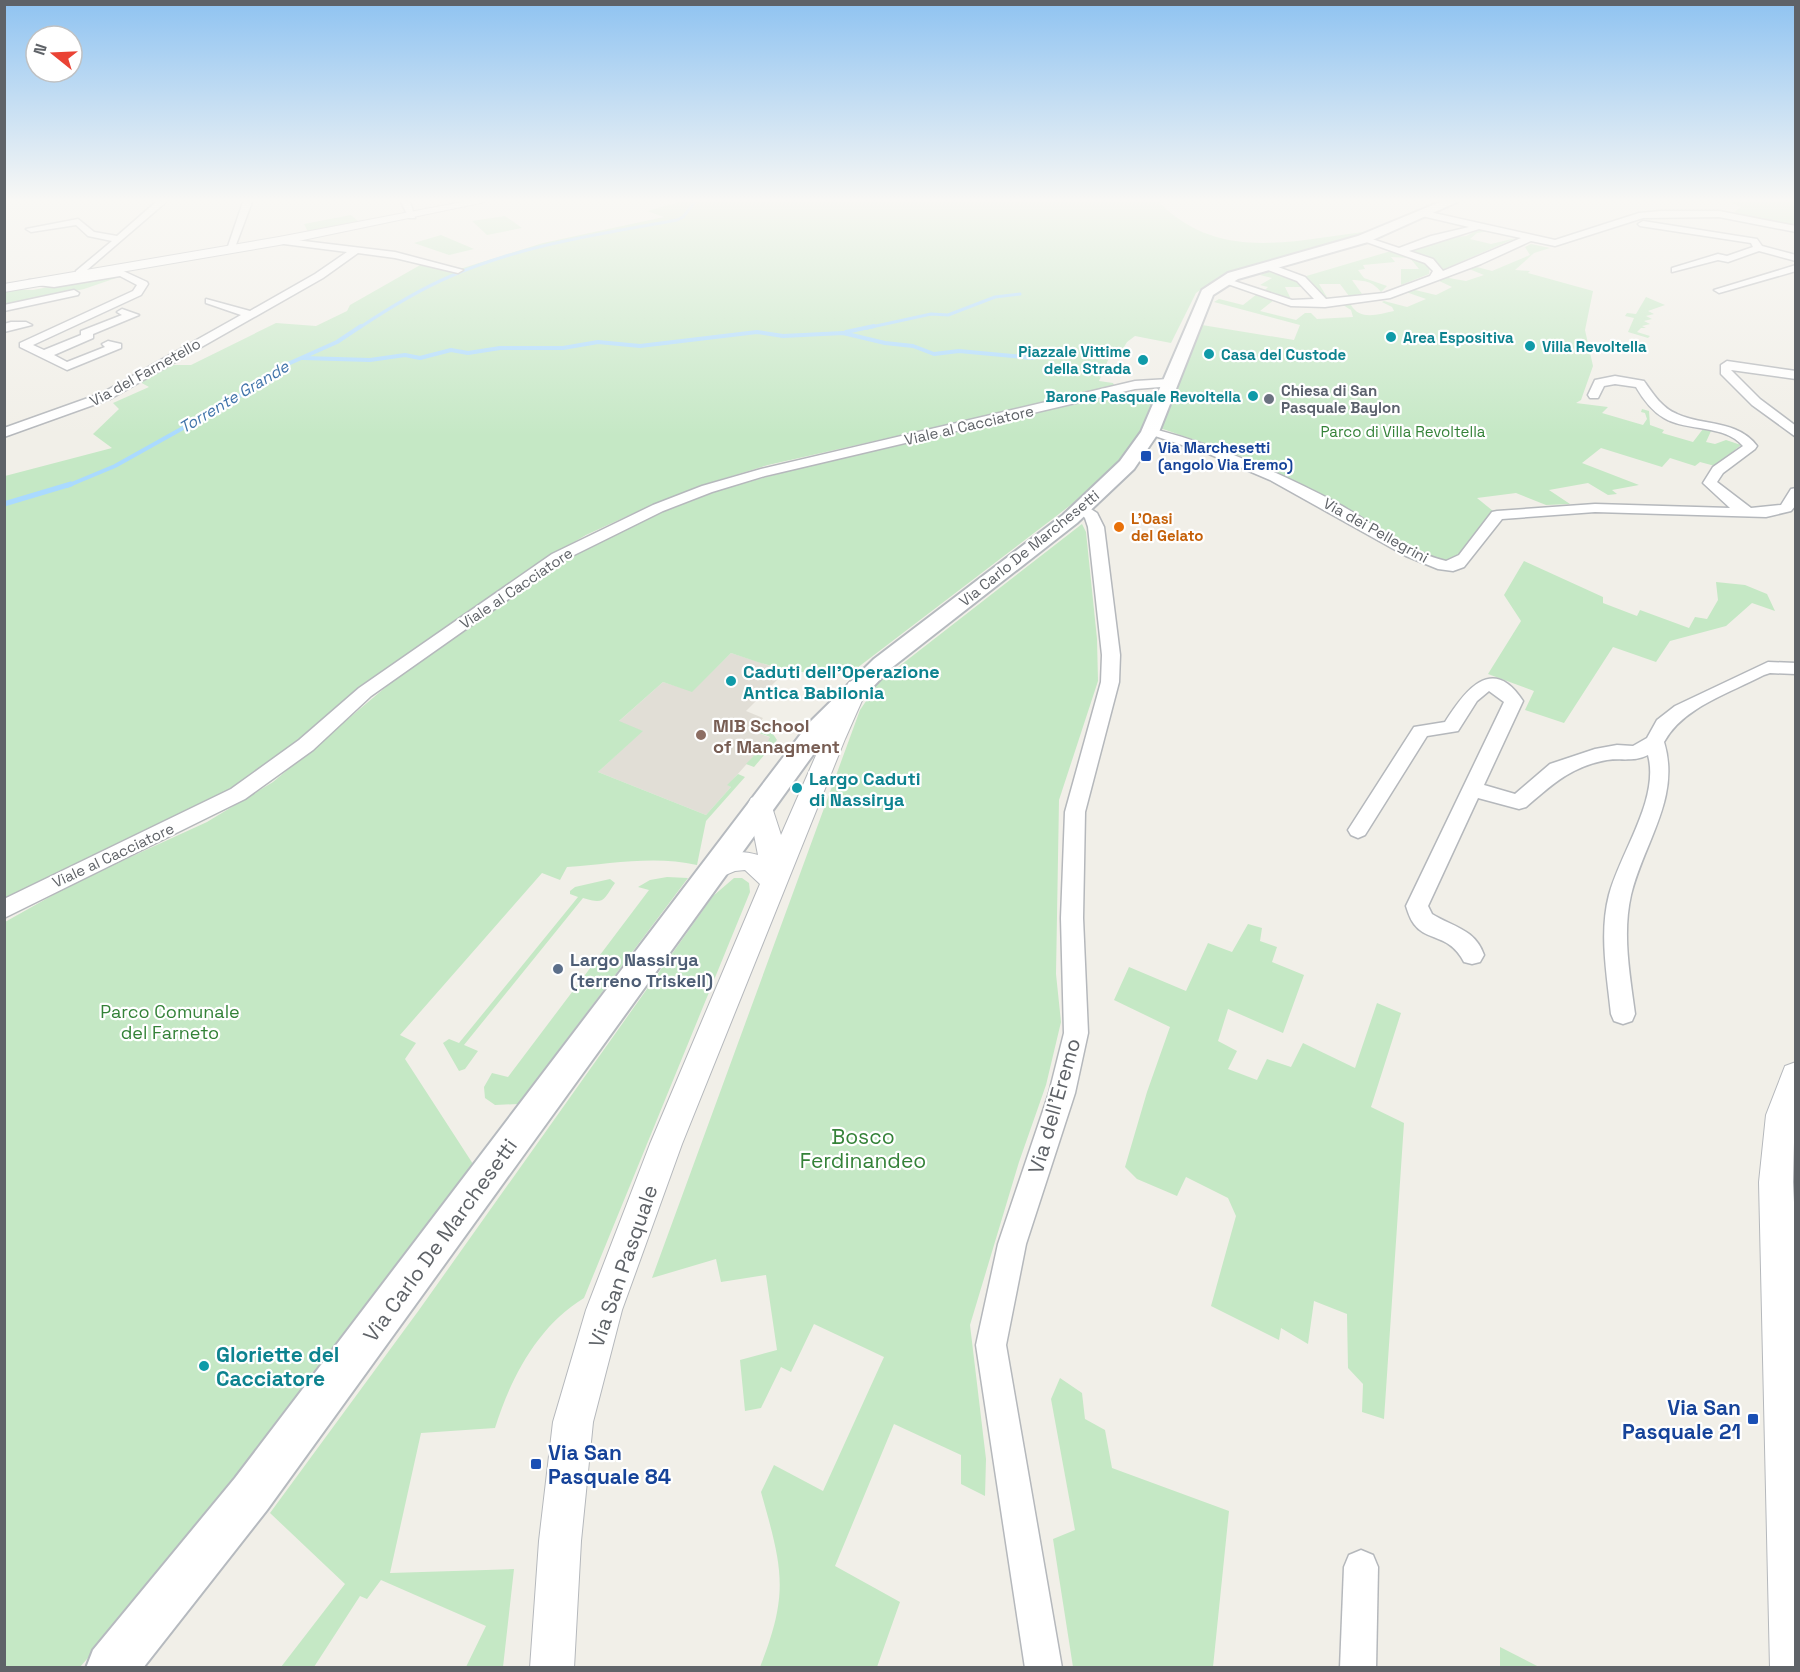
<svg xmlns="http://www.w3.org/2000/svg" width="1800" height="1672" font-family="'Space Grotesk',sans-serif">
	<rect width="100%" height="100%" fill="#f1efe8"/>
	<!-- education -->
	<path fill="#e1ded6" d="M 731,653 L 786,671 L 746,711 L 763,718 L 758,724 L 765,727 L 759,733 L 771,738 L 771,742 L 765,749 L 761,748 L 728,785 L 731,787 L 706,815 L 598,772 L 642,731 L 618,722 L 663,682 L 692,691 Z"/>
	<!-- green -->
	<g fill="#c5e8c5">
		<path d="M 679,202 L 1162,202 L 1160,203 C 1219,263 1296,240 1370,231 L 1223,274 L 1196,293 L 1171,343 L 1135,336 L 1127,342 L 1121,352 L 1112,351 L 1099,381 L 1113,383 L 1115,387 L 768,465 L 699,486 L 647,507 L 586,535 L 547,558 L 368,683 L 261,770 L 195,809 L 5,898 L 5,476 L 112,448 L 93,434 L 119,409 L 113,403 L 149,387 L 140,382 L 168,365 L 191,365 L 276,323 L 316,326 L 347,311 L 350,305 L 422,264 L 448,270 L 463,268 L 543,243 L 664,217 L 647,211 Z"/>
		<path d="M 1730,202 L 1795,202 L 1795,227 L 1732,214 L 1741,207 Z"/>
		<path d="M 351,215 L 359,222 L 308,232 L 304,224 Z"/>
		<path d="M 505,216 L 522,228 L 487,235 L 472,221 Z"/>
		<path d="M 1480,229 L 1488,231 L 1477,233 L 1470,239 L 1491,244 L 1516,238 L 1442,270 L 1432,259 L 1407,252 L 1443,238 L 1466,236 Z"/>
		<path d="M 441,235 L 474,249 L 449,255 L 414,243 Z"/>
		<path d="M 1531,244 L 1550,248 L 1534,253 L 1515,270 L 1530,271 L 1528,273 L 1593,291 L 1585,330 L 1593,366 L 1581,400 L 1576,403 L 1608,407 L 1602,413 L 1643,425 L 1647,419 L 1645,413 L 1641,412 L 1642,409 L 1649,411 L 1650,425 L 1664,430 L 1662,433 L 1693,442 L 1703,429 L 1711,431 L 1706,442 L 1715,444 L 1726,440 L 1741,445 L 1715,466 L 1700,462 L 1695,466 L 1670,458 L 1662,467 L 1601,448 L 1582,463 L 1639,485 L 1612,490 L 1617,494 L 1608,495 L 1588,483 L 1549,490 L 1570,504 L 1546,505 L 1516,493 L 1477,498 L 1493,511 L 1455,560 L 1443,561 L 1431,557 L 1255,461 L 1160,428 L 1202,325 L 1294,340 L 1300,325 L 1214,302 L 1219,299 L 1243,305 L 1257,294 L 1274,300 L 1260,311 L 1296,320 L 1305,313 L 1311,313 L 1317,319 L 1353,317 L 1351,310 L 1343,305 L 1351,305 C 1360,321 1379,314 1394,311 L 1392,307 L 1382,302 L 1384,301 L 1407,307 L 1426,299 L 1406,292 L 1411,289 L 1436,295 L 1452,287 L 1437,280 L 1443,277 L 1466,281 L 1484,275 L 1469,269 L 1473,266 L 1492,271 L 1530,255 L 1525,247 Z"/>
		<path d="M 1391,251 L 1425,262 L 1430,266 L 1429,274 L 1401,285 L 1401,269 L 1419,269 L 1410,258 L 1391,257 L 1395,262 L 1363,265 L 1365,269 L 1358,270 L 1364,278 L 1387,286 L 1381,292 C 1372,281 1366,281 1352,280 L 1362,294 L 1349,296 L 1340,284 L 1319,284 L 1328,299 L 1303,277 Z"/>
		<path d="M 1273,270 L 1294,279 L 1304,287 L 1285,287 L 1291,299 L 1264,291 L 1268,287 L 1260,285 L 1272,278 L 1260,275 Z"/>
		<path d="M 112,275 L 119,277 L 84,289 L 5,306 L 5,289 L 33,290 Z"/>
		<path d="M 1646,297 L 1665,305 L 1648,311 L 1654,314 L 1646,316 L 1652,319 L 1644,321 L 1650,324 L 1642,326 L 1646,328 L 1641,328 L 1637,332 L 1650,336 L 1648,338 L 1628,332 L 1634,318 L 1625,316 L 1627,313 L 1636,314 Z"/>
		<path d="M 1137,392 L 1153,396 L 1154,400 L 1144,426 L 1121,460 L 1072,504 L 857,668 C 808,680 778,669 731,653 L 692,692 L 663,682 L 619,721 L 643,731 L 598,772 L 706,815 L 731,787 L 727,785 L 738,774 L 745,777 L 706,821 L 697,865 C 655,855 609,864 567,867 L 560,880 L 542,873 L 400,1035 L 416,1043 L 405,1059 L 473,1164 L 175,1559 L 80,1667 L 5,1668 L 5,922 L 78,881 L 207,822 L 273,782 L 399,676 L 511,598 L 578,553 L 663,512 L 728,487 L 801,468 L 1121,393 Z"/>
		<path d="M 1082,524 L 1086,532 L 1097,639 L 1098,681 L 1059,800 L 1056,974 L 1061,1022 L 1046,1085 L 1019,1162 L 970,1325 L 986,1459 L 985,1496 L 961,1484 L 961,1455 L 894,1424 L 835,1566 L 900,1602 L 877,1667 L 760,1667 C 790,1592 782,1567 761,1492 L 774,1465 L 823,1491 L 884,1357 L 814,1324 L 791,1372 L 781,1367 L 761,1408 L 745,1411 L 740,1360 L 777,1350 L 766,1275 L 721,1282 L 716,1259 L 652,1278 L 860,710 L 879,682 Z"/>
		<path d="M 1524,561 L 1603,597 L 1603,603 L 1637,616 L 1640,610 L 1689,628 L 1695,617 L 1707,619 L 1718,600 L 1716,582 L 1745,585 L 1767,594 L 1775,611 L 1752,603 L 1726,626 L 1670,641 L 1656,662 L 1613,647 L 1564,723 L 1525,710 L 1534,691 L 1488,674 L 1521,621 L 1504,595 Z"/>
		<path d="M 762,730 L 773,734 L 777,740 L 754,767 L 746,764 L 761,748 L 765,749 L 771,742 L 768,741 L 770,737 L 759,733 Z"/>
		<path d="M 667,877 L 688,878 L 518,1104 L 495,1105 L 485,1098 L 484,1087 L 492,1073 L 508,1077 L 649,890 L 638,887 L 650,880 Z"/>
		<path d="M 734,878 L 742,878 L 749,883 L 750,892 L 584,1298 C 538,1326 511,1377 495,1428 L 421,1433 L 390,1573 L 514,1569 L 503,1667 L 466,1667 L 486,1626 L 381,1580 L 367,1599 L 360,1596 L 314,1667 L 281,1667 L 345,1584 L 270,1513 L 419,1310 L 713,896 Z"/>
		<path d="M 610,879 L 615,883 C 603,900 605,905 583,898 L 464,1045 L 478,1051 L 465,1069 L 459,1071 L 443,1043 L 449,1039 L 459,1043 L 578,897 L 570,894 L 570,891 L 575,887 Z"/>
		<path d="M 1248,924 L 1262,928 L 1260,941 L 1277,947 L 1272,962 L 1304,975 L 1283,1033 L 1228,1009 L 1218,1041 L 1237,1051 L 1228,1069 L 1257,1080 L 1267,1059 L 1291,1067 L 1303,1043 L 1355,1068 L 1377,1003 L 1401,1013 L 1371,1107 L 1404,1123 L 1384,1419 L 1362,1412 L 1363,1384 L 1348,1368 L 1347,1314 L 1314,1301 L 1308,1344 L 1281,1328 L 1279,1340 L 1211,1306 L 1236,1216 L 1228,1198 L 1186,1177 L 1177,1196 L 1137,1179 L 1125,1167 L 1147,1092 L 1170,1027 L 1114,1000 L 1129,967 L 1186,991 L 1208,943 L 1232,952 Z"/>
		<path d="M 1060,1378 L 1082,1393 L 1085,1419 L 1105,1430 L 1112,1468 L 1229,1511 L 1213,1667 L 1073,1667 L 1053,1539 L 1075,1530 L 1051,1399 Z"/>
		<path d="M 1500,1647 L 1539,1667 L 1500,1667 Z"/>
	</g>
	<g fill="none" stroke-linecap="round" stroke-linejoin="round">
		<!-- stream-far2 -->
		<g stroke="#aadaff" stroke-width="3">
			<path d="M 359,328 C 389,308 418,290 451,276 C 522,245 601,234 677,220 L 683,217 L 695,202"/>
			<path d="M 867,328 L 931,314 L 948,315 L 995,297 L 1020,294"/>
		</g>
		<!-- stream-far1 -->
		<g stroke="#aadaff" stroke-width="4">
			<path d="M 846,332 L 874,326"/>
			<path d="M 303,358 L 370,360 L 405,355 L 420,358 L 451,350 L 468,353 L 500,348 L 563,348 L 598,342 L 640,346 L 757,332 L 783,336 L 843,333 L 885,343 L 913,346 L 934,354 L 959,351 L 1033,358"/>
			<path d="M 67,486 L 115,466 L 235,399 L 281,367 L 337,342 L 361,326"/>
		</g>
		<!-- stream -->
		<path stroke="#aadaff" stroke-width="5" d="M 4,504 L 71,484"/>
		<!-- minor casing -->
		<g stroke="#b5b8bc" stroke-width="3">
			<g id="minor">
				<path d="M 156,202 L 166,202 L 80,276 L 76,275 L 76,271 L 112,241 L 88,236 L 76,225 L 31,232 L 26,229 L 78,219 L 94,232 L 117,236 Z"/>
				<path d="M 243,202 L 252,202 L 234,250 L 226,252 Z"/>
				<path d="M 401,202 L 410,202 L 415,218 L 409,218 Z"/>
				<path d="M 1425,211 L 1555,240 L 1639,213 L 1661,211 L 1719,211 L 1796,226 L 1796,232 L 1719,217 L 1643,218 L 1555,246 L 1531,241 L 1481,264 L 1390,298 L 1325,307 L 1291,306 L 1219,281 L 1228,279 L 1292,300 L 1314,299 L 1297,281 L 1263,268 L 1262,266 L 1267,263 L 1305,277 L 1326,299 L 1384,293 L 1430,276 L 1433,271 L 1425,263 L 1358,239 L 1363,236 L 1399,248 L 1431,236 L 1469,227 L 1422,216 L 1420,214 ZM 1479,229 L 1521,238 L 1443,271 L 1433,259 L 1409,251 Z"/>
				<path d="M 1643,221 L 1757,239 L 1762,246 L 1796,255 L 1796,261 L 1759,251 L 1728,262 L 1718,260 L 1672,272 L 1672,268 L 1718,254 L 1727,256 L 1753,247 L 1751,243 L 1640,226 L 1638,224 Z"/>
				<path d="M 279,238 L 395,252 L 463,270 L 458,273 L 395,258 L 358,253 L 323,278 L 110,399 L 4,437 L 4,428 L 102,393 L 241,315 L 206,303 L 206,299 L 250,311 L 315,274 L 347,252 L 276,243 L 276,239 Z"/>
				<path d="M 1796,265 L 1796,271 L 1719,293 L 1714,290 Z"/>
				<path d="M 121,270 L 147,282 L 148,284 L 141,295 L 33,345 L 44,350 L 81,335 L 81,331 L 122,315 L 117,312 L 122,309 L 139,315 L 93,334 L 93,338 L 54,355 L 67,362 L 105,347 L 102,344 L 108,341 L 121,344 L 121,348 L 67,370 L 20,347 L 20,343 L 133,291 L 137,285 L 120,276 L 54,287 L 29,284 L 29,280 L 54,281 Z"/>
				<path d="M 74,290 L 79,293 L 78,295 L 4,311 L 4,305 Z"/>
				<path d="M 11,322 L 26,322 L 32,325 L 4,332 L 4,324 Z"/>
				<path d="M 1727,361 L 1796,371 L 1796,379 L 1731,370 L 1760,399 L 1796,426 L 1796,437 L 1752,405 L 1721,374 L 1721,365 Z"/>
				<path d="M 1615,376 L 1644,381 C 1653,394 1662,408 1677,414 C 1703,426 1738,420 1757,446 L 1755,449 L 1723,473 L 1717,482 L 1751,508 L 1781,505 L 1791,489 L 1796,488 L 1796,505 L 1791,511 L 1766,517 L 1595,512 L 1502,519 L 1464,567 L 1453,571 L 1438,569 L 1406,556 L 1270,480 L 1209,454 L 1143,432 L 1150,428 C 1216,445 1277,471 1337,503 C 1371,522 1408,552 1446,561 L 1459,555 L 1492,512 L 1497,511 L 1595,504 L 1730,508 L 1703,483 L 1713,467 L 1743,446 C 1724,424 1688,432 1664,418 C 1652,411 1643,399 1636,387 L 1615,384 L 1604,386 L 1598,398 L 1590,398 L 1588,395 L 1595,380 Z"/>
				<path d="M 1169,379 L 1173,380 L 1173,386 L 1135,389 L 765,476 L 712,492 L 663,511 L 564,560 L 371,696 L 313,750 L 245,799 L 4,918 L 4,899 L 231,789 L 299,740 L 359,688 L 552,554 L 653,505 L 702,486 L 761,469 L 1135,381 Z"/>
				<path d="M 1083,504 L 1097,513 L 1104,527 L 1120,655 L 1119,682 L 1085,812 L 1083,918 L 1088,1033 L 1075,1093 L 1026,1244 L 1006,1345 L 1062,1668 L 1025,1668 L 976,1345 L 998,1244 L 1049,1093 L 1064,1033 L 1061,918 L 1065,812 L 1101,682 L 1102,655 L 1088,527 L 1085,518 L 1076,508 Z"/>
				<path d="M 1768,662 L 1796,663 L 1796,674 L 1770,673 L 1764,675 C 1730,693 1683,707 1664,742 C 1681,798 1644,842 1631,895 C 1622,934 1630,976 1635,1014 L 1632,1021 L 1623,1024 L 1614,1021 L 1611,1014 C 1607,975 1599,933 1609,895 C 1620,853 1660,799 1648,755 C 1635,762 1621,758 1607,760 C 1570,767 1553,784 1526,807 L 1519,809 L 1478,798 L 1428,906 L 1432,914 C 1453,927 1475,929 1484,955 L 1480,962 L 1472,964 L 1464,962 C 1449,933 1427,942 1414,924 C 1410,919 1408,912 1406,906 L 1504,702 L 1489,691 L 1477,701 L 1458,731 L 1427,736 L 1365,835 L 1358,838 L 1351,835 L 1348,830 L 1414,727 L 1445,722 C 1464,692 1492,653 1523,701 L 1484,785 L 1515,794 L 1550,764 L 1595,749 L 1617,745 L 1633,746 L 1647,738 L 1657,720 L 1675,706 Z"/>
				<path d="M 1361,1550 L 1373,1555 L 1378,1567 L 1376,1668 L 1340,1668 L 1344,1567 L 1349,1555 Z"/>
			</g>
		</g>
		<!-- tertiary casing -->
		<g stroke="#b5b8bc" stroke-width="2">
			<g id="tertiary">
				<path d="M 462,202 L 485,202 L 279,245 L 4,292 L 4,284 L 279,237 Z"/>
				<path d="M 857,680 L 865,682 L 868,687 L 845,739 L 682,1144 L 622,1310 L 593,1422 L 581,1541 L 574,1668 L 530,1668 L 539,1541 L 553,1422 L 586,1310 L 650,1144 L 760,884 L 745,870 L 735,871 L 711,881 L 702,878 L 698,871 C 709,851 739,849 758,855 L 748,804 L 751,798 L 760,795 L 769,798 L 781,835 L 846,687 L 849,682 Z"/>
				<path d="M 1796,1062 L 1793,1182 L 1796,1243 L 1796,1668 L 1770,1668 L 1759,1182 L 1766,1115 L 1785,1066 Z"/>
			</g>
		</g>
		<!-- secondary casing -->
		<g stroke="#b6babf" stroke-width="4">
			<path id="secondary" d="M 1440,202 L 1457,202 L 1368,242 L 1238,279 L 1213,295 L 1159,432 L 1134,469 L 1077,523 L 890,669 L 828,734 L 267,1510 L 143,1668 L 86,1668 L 93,1650 L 235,1478 L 810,722 L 874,659 L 1063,515 L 1120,461 L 1141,432 L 1202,290 L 1228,273 L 1358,236 Z"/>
		</g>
		<!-- minor -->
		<use href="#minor" fill="#fff" fill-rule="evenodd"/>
		<!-- tertiary -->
		<use href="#tertiary" fill="#fff" fill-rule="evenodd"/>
		<!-- secondary -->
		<use href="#secondary" fill="#fff" fill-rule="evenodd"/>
	</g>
	<!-- sky -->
	<linearGradient id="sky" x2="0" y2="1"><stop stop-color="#8fc3f1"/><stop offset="0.46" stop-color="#f9f8f5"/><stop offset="1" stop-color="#f9f8f5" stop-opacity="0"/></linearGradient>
	<rect width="1800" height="436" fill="url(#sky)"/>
	<!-- markers -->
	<g fill="#0f9aa8" stroke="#fff" stroke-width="2">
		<circle cx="1391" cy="337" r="6"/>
		<circle cx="1530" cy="346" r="6"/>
		<circle cx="1209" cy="354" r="6"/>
		<circle cx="1143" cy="360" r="6"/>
		<circle cx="1253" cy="396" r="6"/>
		<circle cx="731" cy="681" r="6"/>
		<circle cx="797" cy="788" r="6"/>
		<circle cx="204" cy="1366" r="6"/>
	</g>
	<circle fill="#6b7280" stroke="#fff" stroke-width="2" cx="1269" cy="399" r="6"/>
	<g fill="#1a4fb4" stroke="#fff" stroke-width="2">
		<rect x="1140" y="450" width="12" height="12" rx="3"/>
		<rect x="1747" y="1413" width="12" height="12" rx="3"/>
		<rect x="530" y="1458" width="12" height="12" rx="3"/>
	</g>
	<circle fill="#e8710a" stroke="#fff" stroke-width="2" cx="1119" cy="527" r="6"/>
	<circle fill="#8d6e63" stroke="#fff" stroke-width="2" cx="701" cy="735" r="6"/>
	<circle fill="#5c6f8a" stroke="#fff" stroke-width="2" cx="558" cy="969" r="6"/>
	<g text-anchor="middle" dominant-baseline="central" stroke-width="4.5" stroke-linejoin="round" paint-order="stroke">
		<!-- far-culture labels -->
		<g font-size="15" font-weight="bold" fill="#0d838f" stroke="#fff" text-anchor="start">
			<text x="1403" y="337">Area Espositiva</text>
			<text x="1542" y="346">Villa Revoltella</text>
			<text x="1131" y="351" text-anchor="end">Piazzale Vittime<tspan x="1131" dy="17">della Strada</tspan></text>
			<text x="1221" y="354">Casa del Custode</text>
			<text x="1241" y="396" text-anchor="end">Barone Pasquale Revoltella</text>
		</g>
		<!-- far-street labels -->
		<g font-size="15" fill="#5f6368" stroke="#fff">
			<text transform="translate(145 372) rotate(-29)">Via del Farnetello</text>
			<text transform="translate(969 425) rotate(-13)">Viale al Cacciatore</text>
			<text transform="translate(1376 530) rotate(29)">Via dei Pellegrini</text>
			<text transform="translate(1029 548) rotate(-39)">Via Carlo De Marchesetti</text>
			<text transform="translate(516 588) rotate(-34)">Viale al Cacciatore</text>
			<text transform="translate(113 855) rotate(-25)">Viale al Cacciatore</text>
		</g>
		<!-- far-worship labels -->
		<g font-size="15" font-weight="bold" fill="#5b616d" stroke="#fff" text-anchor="start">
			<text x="1281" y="390">Chiesa di San<tspan x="1281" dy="17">Pasquale Baylon</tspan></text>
		</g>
		<!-- far-park labels -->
		<g font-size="15" fill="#348238" stroke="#fff">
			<text x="1403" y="431">Parco di Villa Revoltella</text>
		</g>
		<!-- far-transit labels -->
		<g font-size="15" font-weight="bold" fill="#164399" stroke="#fff" text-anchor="start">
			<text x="1158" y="447">Via Marchesetti<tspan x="1158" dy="17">(angolo Via Eremo)</tspan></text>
		</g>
		<!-- far-food labels -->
		<g font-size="15" font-weight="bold" fill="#c56008" stroke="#fff" text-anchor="start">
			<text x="1131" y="518">L'Oasi<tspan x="1131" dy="17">del Gelato</tspan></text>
		</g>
		<!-- far-water labels -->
		<g font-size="16" font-style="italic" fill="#4174aa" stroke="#fff">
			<text transform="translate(234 397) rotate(-31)">Torrente Grande</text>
		</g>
		<!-- culture labels -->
		<g font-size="18" font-weight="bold" fill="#0d838f" stroke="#fff" text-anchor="start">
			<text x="743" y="671">Caduti dell'Operazione<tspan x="743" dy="21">Antica Babilonia</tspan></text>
			<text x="809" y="778">Largo Caduti<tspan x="809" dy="21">di Nassirya</tspan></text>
		</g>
		<!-- education labels -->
		<g font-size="18" font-weight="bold" fill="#785e54" stroke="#fff" text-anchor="start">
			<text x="713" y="725">MIB School<tspan x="713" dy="21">of Managment</tspan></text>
		</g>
		<!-- service labels -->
		<g font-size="18" font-weight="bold" fill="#4e5e75" stroke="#fff" text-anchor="start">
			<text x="570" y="959">Largo Nassirya<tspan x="570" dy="21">(terreno Triskell)</tspan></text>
		</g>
		<!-- park labels -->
		<g font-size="18" fill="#348238" stroke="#fff">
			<text x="170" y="1011">Parco Comunale<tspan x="170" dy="21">del Farneto</tspan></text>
		</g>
		<!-- near-street labels -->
		<g font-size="21" fill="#5f6368" stroke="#fff">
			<text transform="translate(1054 1106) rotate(-74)">Via dell'Eremo</text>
			<text transform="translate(440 1240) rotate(-54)">Via Carlo De Marchesetti</text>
			<text transform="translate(623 1266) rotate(-71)">Via San Pasquale</text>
		</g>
		<!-- near-park labels -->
		<g font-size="21" fill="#348238" stroke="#fff">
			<text x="863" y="1136">Bosco<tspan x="863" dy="24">Ferdinandeo</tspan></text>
		</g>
		<!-- near-culture labels -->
		<g font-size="21" font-weight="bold" fill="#0d838f" stroke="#fff" text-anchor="start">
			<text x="216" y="1354">Gloriette del<tspan x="216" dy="24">Cacciatore</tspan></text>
		</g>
		<!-- near-transit labels -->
		<g font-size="21" font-weight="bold" fill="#164399" stroke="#fff" text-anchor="end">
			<text x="1741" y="1407">Via San<tspan x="1741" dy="24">Pasquale 21</tspan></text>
			<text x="548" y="1452" text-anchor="start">Via San<tspan x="548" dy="24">Pasquale 84</tspan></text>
		</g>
	</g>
	<!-- border -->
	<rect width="1800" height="1672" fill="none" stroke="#5f6368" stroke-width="12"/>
	<!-- north arrow -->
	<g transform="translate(54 54) rotate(288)"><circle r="28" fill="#ffffff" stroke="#bfc1c3" stroke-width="1.5"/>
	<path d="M0-4.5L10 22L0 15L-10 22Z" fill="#ea4335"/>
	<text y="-9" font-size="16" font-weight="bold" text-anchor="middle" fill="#5f6368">N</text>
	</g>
</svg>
